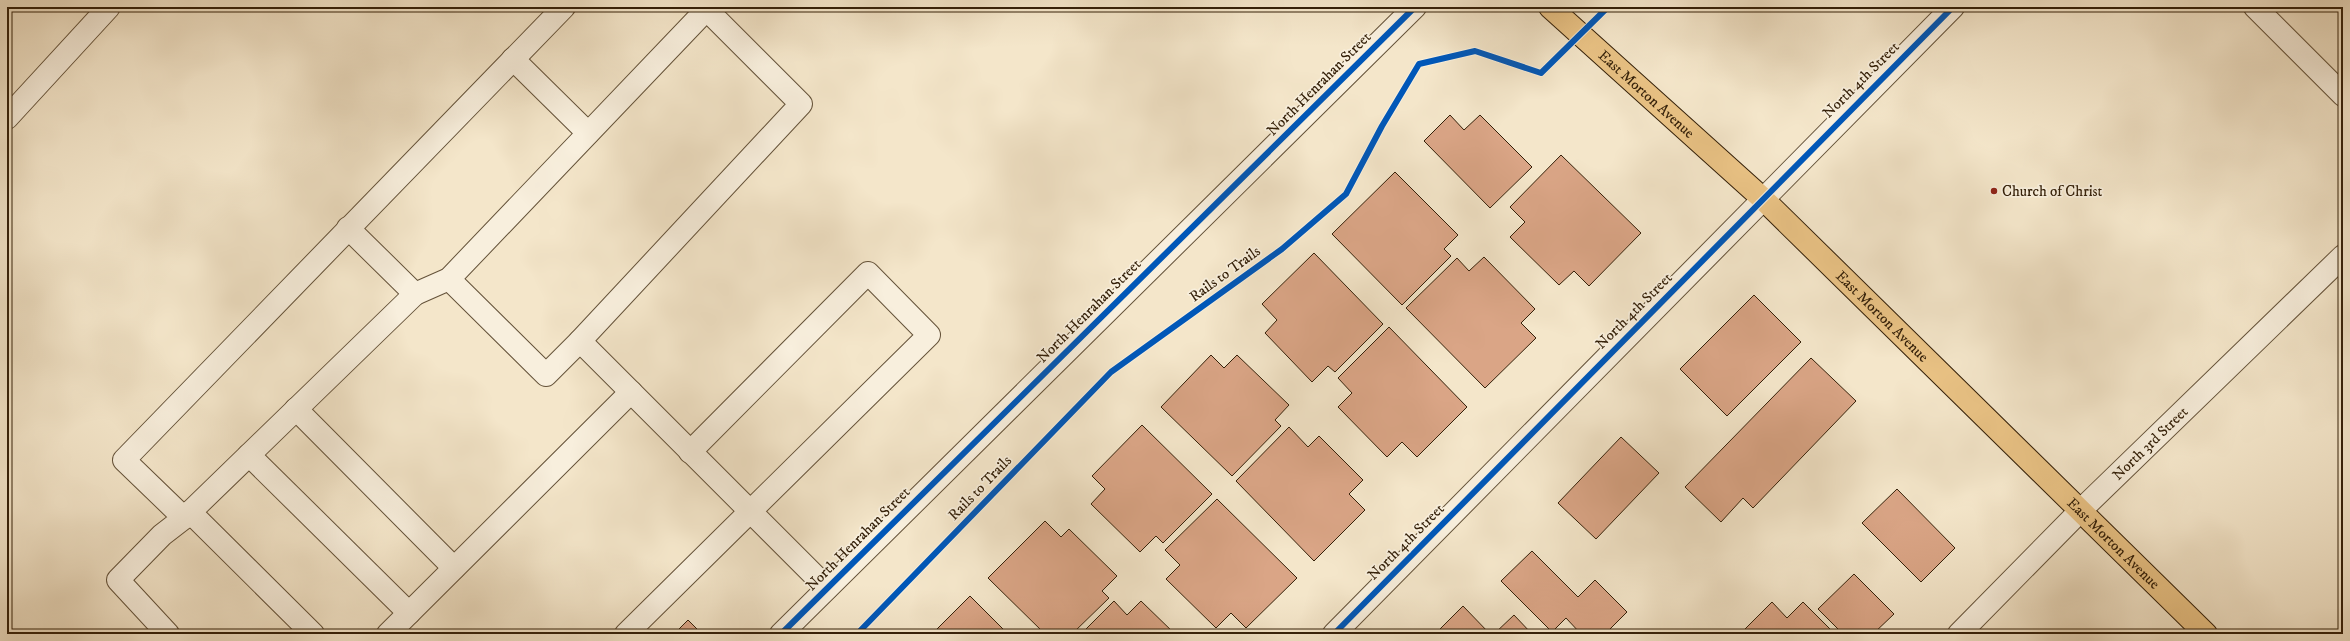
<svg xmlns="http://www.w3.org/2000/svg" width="2350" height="641" font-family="'IM FELL DW Pica',serif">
	<rect width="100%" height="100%" fill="#f4e6ca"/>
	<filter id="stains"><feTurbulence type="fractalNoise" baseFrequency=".005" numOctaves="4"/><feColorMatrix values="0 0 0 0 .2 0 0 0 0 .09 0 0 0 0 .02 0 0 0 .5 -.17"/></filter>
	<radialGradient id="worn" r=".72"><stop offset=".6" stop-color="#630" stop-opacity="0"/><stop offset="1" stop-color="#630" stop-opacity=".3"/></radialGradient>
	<!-- building -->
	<g fill="#daa586" stroke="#342009">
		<path d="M 1450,115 L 1464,130 L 1480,115 L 1532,167 L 1490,208 L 1424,141 Z"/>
		<path d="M 1561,155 L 1641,233 L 1589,286 L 1574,271 L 1559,285 L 1510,237 L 1525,222 L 1510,207 Z"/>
		<path d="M 1395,172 L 1458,235 L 1444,249 L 1451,256 L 1402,305 L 1332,234 Z"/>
		<path d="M 1314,253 L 1383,324 L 1335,372 L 1328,366 L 1312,382 L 1265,333 L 1277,320 L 1262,304 Z"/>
		<path d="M 1484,257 L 1535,309 L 1521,323 L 1536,338 L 1485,388 L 1406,308 L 1457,258 L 1469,271 Z"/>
		<path d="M 1754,295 L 1801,342 L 1727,416 L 1680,369 Z"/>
		<path d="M 1389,327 L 1467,407 L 1417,457 L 1402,442 L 1387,457 L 1338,407 L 1352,393 L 1338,378 Z"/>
		<path d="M 1211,355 L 1224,368 L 1237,355 L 1289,405 L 1275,420 L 1281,426 L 1232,476 L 1161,407 Z"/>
		<path d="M 1811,358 L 1856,401 L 1753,508 L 1743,498 L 1721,522 L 1685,487 Z"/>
		<path d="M 1142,425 L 1212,494 L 1163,543 L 1156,536 L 1140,552 L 1091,504 L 1105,489 L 1092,476 Z"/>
		<path d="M 1289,427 L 1308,447 L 1319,436 L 1363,480 L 1349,494 L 1365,510 L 1314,561 L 1236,481 Z"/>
		<path d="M 1621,437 L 1659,473 L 1596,539 L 1558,503 Z"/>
		<path d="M 1897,489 L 1955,548 L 1921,582 L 1862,523 Z"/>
		<path d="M 1217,499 L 1297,578 L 1246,628 L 1231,613 L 1216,628 L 1166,579 L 1180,565 L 1165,550 Z"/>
		<path d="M 1045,521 L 1061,537 L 1069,529 L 1117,576 L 1102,591 L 1109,598 L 1072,634 L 1045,634 L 988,578 Z"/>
		<path d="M 1532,551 L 1578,597 L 1595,580 L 1627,612 L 1605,634 L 1581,634 L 1566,618 L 1552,632 L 1501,581 Z"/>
		<path d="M 1854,574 L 1894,614 L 1873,634 L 1843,634 L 1818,609 Z"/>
		<path d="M 970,596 L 1008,634 L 932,634 Z"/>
		<path d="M 1114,601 L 1127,615 L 1141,601 L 1175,634 L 1081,634 Z"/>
		<path d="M 1772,602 L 1787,618 L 1803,602 L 1835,634 L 1740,634 Z"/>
		<path d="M 1463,606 L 1490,634 L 1442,634 L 1438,631 Z"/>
		<path d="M 1514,615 L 1532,634 L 1494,634 Z"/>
		<path d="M 688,620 L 702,634 L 674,634 Z"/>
	</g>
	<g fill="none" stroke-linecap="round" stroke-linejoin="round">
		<!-- minor casing -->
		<g stroke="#645239" stroke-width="24">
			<g id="minor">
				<path d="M 704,7 L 801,104 L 580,341 L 827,588"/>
				<path d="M 2255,7 L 2343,95"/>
				<path d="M 513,59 L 588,133"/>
				<path d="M 7,118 L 109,7"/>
				<path d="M 348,228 L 415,294 L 449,279 L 707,9"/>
				<path d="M 449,279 L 546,375 L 580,341"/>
				<path d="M 296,409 L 454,568"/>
				<path d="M 249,455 L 409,613"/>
				<path d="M 190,512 L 313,634"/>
				<path d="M 184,518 L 415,294"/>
				<path d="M 168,634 L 118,580 L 162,535 L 184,518 L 124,460 L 564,7"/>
				<path d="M 388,634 L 631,392"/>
				<path d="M 626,634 L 929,335 L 868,273 L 690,452"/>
				<path d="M 781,634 L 1415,7"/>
				<path d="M 1334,634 L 1953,7"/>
				<path id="s1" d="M 1959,634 L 2080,511 L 2343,256"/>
			</g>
		</g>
		<!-- major casing -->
		<g stroke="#342009" stroke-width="24">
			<g id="major">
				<path id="s2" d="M 1550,7 L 1762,198 L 2206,634"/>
			</g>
		</g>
		<!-- minor -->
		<use href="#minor" stroke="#f8efdd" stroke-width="22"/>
		<!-- major -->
		<use href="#major" stroke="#eac385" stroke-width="22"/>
		<!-- cycleway casing -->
		<g stroke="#f8efdd" stroke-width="8">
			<g id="cycleway">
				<path d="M 781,634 L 1415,7"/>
				<path d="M 857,634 L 1111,372 L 1282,249 L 1346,194 L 1382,126 L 1419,64 L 1475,51 L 1541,73 L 1608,7"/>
				<path d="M 1334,634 L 1953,7"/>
			</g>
		</g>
		<!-- cycleway -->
		<use href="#cycleway" stroke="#0057b8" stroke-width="6"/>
	</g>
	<!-- markers -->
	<circle fill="#8f2418" stroke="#f8efdd" stroke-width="1.5" cx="1994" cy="191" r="4"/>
	<g text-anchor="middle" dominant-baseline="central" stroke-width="3.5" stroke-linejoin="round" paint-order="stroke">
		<!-- street labels -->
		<g font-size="15" fill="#342009" stroke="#f8efdd">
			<text transform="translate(1861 80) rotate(-45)">North 4th Street</text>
			<text transform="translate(1319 84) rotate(-45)">North Henrahan Street</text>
			<text stroke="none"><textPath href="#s2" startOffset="130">East Morton Avenue</textPath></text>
			<text transform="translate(1225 274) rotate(-36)">Rails to Trails</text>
			<text transform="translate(1089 311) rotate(-45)">North Henrahan Street</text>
			<text transform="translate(1634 311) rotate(-45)">North 4th Street</text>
			<text stroke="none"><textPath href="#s2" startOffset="454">East Morton Avenue</textPath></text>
			<text stroke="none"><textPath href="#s1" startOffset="270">North 3rd Street</textPath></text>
			<text transform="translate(980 488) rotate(-46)">Rails to Trails</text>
			<text transform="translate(858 539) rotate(-45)">North Henrahan Street</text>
			<text transform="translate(1406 542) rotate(-45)">North 4th Street</text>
			<text stroke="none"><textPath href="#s2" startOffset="778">East Morton Avenue</textPath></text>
		</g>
		<!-- poi labels -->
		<g font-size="15" fill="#342009" stroke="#f8efdd" text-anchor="start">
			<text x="2002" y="191">Church of Christ</text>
		</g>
	</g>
	<!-- margin -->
	<rect width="2350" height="641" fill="none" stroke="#f4e6ca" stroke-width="24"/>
	<rect x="8" y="8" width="2334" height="625" fill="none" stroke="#342009" stroke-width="2"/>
	<rect x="12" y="12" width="2326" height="617" fill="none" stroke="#342009"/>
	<rect width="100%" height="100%" filter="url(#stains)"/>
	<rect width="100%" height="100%" fill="url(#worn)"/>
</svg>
